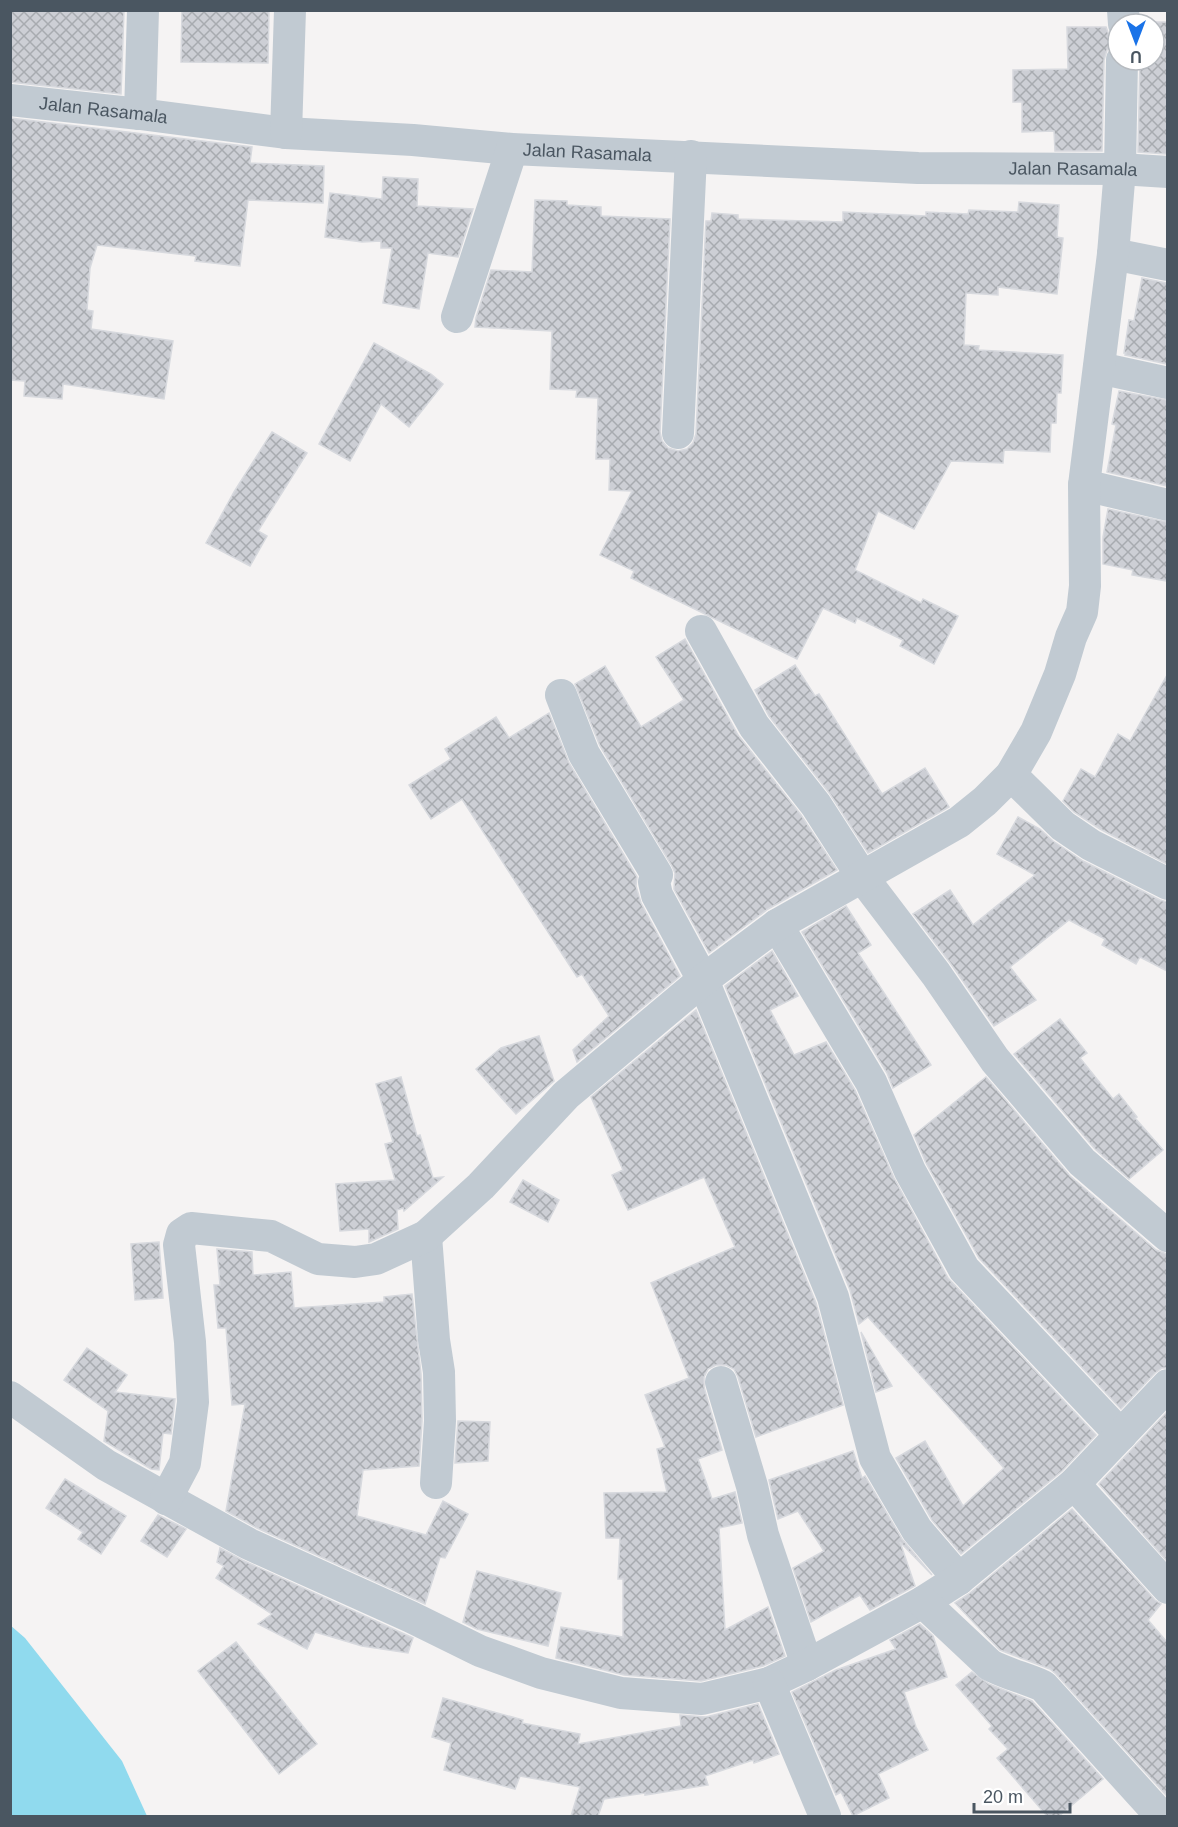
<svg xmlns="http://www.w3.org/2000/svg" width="1178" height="1827" font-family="Helvetica,sans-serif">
	<defs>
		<pattern id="building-cross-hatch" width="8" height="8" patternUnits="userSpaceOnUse" patternTransform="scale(1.5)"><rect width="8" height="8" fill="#cdcfd5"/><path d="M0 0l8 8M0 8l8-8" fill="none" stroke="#a8abb0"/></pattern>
	</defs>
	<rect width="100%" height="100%" fill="#f5f3f3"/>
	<!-- water -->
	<path fill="#90daee" d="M 10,1625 L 25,1638 L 122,1761 L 147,1816 L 11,1816 Z"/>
	<!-- building -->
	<g fill="url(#building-cross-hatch)" stroke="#d7d9de" stroke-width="1.5">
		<path d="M 10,10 L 124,10 L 121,94 L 10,82 Z"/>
		<path d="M 182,10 L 269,10 L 268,63 L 181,62 Z"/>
		<path d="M 1142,22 L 1167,22 L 1167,154 L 1138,152 L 1140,60 L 1154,60 L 1154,24 L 1142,24 Z"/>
		<path d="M 1067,27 L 1106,27 L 1109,35 L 1118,41 L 1118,43 L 1113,45 L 1107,50 L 1104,60 L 1102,151 L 1055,151 L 1054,131 L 1022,132 L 1022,102 L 1013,102 L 1013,70 L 1068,69 Z"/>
		<path d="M 10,118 L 252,147 L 250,163 L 324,166 L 323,203 L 248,200 L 240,266 L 195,261 L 196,256 L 97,245 L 90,268 L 87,310 L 93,311 L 91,329 L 173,341 L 164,399 L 63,384 L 62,399 L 24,396 L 25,381 L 10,380 Z"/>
		<path d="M 383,177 L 418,179 L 417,206 L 473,209 L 458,257 L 428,253 L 419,309 L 383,303 L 392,248 L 381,248 L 381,241 L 362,242 L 325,237 L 330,193 L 382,199 Z"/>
		<path d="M 535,200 L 567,201 L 567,205 L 601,207 L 601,216 L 670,219 L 660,432 L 662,441 L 668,448 L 678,451 L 687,449 L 693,443 L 696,434 L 706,221 L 711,221 L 712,213 L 738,215 L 738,219 L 843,222 L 843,212 L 926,216 L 926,212 L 968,214 L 969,210 L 1018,212 L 1019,202 L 1059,205 L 1057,237 L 1063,238 L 1057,294 L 998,287 L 998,295 L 966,293 L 964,345 L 979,346 L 978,350 L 1063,355 L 1061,393 L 1057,393 L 1056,423 L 1051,423 L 1050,452 L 1004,450 L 1003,463 L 951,461 L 914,529 L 878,511 L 855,570 L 921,603 L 923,599 L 958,616 L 934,664 L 900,646 L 903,640 L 857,618 L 855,623 L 823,608 L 797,659 L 631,578 L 634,571 L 600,555 L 632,491 L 609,490 L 610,459 L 596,459 L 598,398 L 576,397 L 577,390 L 550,389 L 552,331 L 475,327 L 476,318 L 491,270 L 532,272 Z"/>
		<path d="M 1142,278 L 1167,283 L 1167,364 L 1125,355 L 1126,353 L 1124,353 L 1129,320 L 1134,321 Z"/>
		<path d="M 374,343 L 431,374 L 443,384 L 409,427 L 381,404 L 350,461 L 319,444 Z"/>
		<path d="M 1119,391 L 1167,400 L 1167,486 L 1107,472 L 1116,425 L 1112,424 Z"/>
		<path d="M 272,432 L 307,453 L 258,531 L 267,536 L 250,566 L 206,543 L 234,492 Z"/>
		<path d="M 1108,509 L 1167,522 L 1167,581 L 1132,575 L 1133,570 L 1103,564 L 1103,537 Z"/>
		<path d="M 685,639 L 738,735 L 801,815 L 837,870 L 768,909 L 709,953 L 674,889 L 675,873 L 672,866 L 600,746 L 575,684 L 605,666 L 641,727 L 684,700 L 656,657 Z"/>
		<path d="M 795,665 L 815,696 L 819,694 L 882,794 L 925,768 L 949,807 L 868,853 L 830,794 L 769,716 L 755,690 Z"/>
		<path d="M 1167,675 L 1167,864 L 1100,829 L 1074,812 L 1063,801 L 1081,769 L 1095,777 L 1118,734 L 1130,741 Z"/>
		<path d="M 549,713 L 569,763 L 637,877 L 636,886 L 641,903 L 680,976 L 577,1062 L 573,1050 L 609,1016 L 582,974 L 577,977 L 462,799 L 431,819 L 409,785 L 451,759 L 445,749 L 496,717 L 509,738 Z"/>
		<path d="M 1018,817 L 1040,829 L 1053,841 L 1083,861 L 1160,900 L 1167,902 L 1167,971 L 1140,957 L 1136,964 L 1102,945 L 1105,939 L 1069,920 L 1010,967 L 1036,1000 L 994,1026 L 951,964 L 913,914 L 950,890 L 973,925 L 1035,875 L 997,854 Z"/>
		<path d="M 846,906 L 871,945 L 858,953 L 931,1065 L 893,1088 L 887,1073 L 802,932 Z"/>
		<path d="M 772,951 L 798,996 L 770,1010 L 794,1055 L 826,1042 L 855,1090 L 894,1178 L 948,1278 L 1096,1435 L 1062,1471 L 961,1554 L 932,1520 L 896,1458 L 925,1441 L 963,1506 L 1004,1468 L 868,1317 L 859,1324 L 850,1290 L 725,986 Z"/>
		<path d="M 696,1010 L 816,1303 L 843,1405 L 756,1437 L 738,1377 L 734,1369 L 726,1365 L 716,1365 L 708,1369 L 704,1377 L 704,1387 L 722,1450 L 698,1459 L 712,1499 L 735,1492 L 742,1523 L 719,1528 L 725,1630 L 768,1607 L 785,1656 L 763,1666 L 701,1681 L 624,1675 L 556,1658 L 561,1627 L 623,1637 L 623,1579 L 618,1579 L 620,1538 L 606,1538 L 604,1493 L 667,1492 L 657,1449 L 665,1447 L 645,1395 L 689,1378 L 651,1283 L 735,1247 L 704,1177 L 628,1210 L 612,1175 L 623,1170 L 591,1097 Z"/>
		<path d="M 1060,1019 L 1087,1053 L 1080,1058 L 1113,1099 L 1119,1094 L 1137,1117 L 1135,1118 L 1163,1150 L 1129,1179 L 1095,1149 L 1014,1054 Z"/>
		<path d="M 539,1036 L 554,1081 L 516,1114 L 476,1069 L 501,1048 Z"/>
		<path d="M 401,1077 L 417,1136 L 420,1135 L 433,1178 L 443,1177 L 404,1211 L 403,1208 L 397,1210 L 398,1229 L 369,1242 L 369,1229 L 340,1231 L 336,1184 L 395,1180 L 385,1144 L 393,1142 L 376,1084 Z"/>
		<path d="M 986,1077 L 1070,1176 L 1156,1250 L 1167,1254 L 1167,1368 L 1162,1368 L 1155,1373 L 1121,1409 L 979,1258 L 926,1163 L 914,1135 Z"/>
		<path d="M 523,1180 L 559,1200 L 548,1222 L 510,1202 Z"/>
		<path d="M 159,1242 L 163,1298 L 135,1300 L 131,1244 Z"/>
		<path d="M 217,1249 L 252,1252 L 253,1275 L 291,1272 L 294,1308 L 384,1302 L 384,1297 L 412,1294 L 421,1374 L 422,1421 L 419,1466 L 363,1470 L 357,1516 L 426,1535 L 443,1501 L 468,1514 L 445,1558 L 440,1557 L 425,1604 L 257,1528 L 226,1511 L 245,1404 L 232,1405 L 226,1328 L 218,1328 L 214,1285 L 220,1285 Z"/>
		<path d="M 861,1332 L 892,1386 L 876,1392 Z"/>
		<path d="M 87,1348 L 127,1375 L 115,1392 L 175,1399 L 171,1434 L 163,1433 L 159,1470 L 151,1469 L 104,1441 L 108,1411 L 64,1380 Z"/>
		<path d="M 1166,1413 L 1167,1415 L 1167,1561 L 1099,1484 Z"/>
		<path d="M 458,1421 L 490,1422 L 488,1461 L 455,1463 Z"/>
		<path d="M 853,1451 L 862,1478 L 865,1476 L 902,1539 L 932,1575 L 900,1542 L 915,1586 L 870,1610 L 860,1595 L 811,1622 L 793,1568 L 824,1551 L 798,1511 L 778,1519 L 769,1480 Z"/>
		<path d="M 65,1479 L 126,1516 L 101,1554 L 78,1539 L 83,1532 L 46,1508 Z"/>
		<path d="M 1072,1509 L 1155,1600 L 1161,1604 L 1148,1620 L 1167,1642 L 1167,1796 L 1056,1674 L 1050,1669 L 1000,1650 L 955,1603 L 970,1593 Z"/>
		<path d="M 158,1515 L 186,1529 L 167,1557 L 141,1541 Z"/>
		<path d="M 220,1548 L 242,1560 L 413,1638 L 408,1653 L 362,1646 L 315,1632 L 307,1649 L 258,1624 L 272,1614 L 216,1578 L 224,1566 L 217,1562 Z"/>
		<path d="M 477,1571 L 561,1593 L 548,1646 L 477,1629 L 463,1622 Z"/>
		<path d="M 920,1624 L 933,1636 L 947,1677 L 904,1692 L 916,1727 L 928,1750 L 878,1774 L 889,1798 L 853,1816 L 841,1792 L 836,1795 L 792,1692 L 836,1670 L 896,1649 L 890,1640 Z"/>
		<path d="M 236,1642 L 317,1744 L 279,1774 L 198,1671 Z"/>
		<path d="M 972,1672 L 989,1684 L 1032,1701 L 1103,1779 L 1059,1816 L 1047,1816 L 997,1758 L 1008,1749 L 989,1729 L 992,1726 L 956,1685 Z"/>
		<path d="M 443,1698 L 523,1720 L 522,1723 L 580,1734 L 578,1744 L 681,1726 L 680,1715 L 706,1717 L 758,1704 L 779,1754 L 754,1763 L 753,1760 L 705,1776 L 708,1785 L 645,1795 L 645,1793 L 604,1799 L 598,1816 L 571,1816 L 580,1787 L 520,1776 L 515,1789 L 444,1770 L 451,1743 L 432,1737 Z"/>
	</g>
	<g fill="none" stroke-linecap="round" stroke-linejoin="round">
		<!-- minor -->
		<g stroke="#c1cad2" stroke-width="32">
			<path d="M 1123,10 L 1124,24"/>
			<path id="s1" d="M 10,100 L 140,114 L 286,133 L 413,140 L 512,149 L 918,168 L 1120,169 L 1168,172"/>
			<path d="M 140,114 L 143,10"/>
			<path d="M 286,133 L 290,10"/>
			<path d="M 1113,254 L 1168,265"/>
			<path d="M 457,317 L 512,149"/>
			<path d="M 1099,368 L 1168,383"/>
			<path d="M 678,433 L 691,156"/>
			<path d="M 1084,485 L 1168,505"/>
			<path d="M 701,631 L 754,726 L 816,805 L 863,878 L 936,974 L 995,1060 L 1082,1162 L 1168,1236"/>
			<path d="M 561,695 L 584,754 L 657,875 L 654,882 L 657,895 L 703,980 L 833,1297 L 875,1458 L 917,1530 L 959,1579"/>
			<path d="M 1011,775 L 1063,826 L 1091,845 L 1168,884"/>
			<path d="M 777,925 L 871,1082 L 910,1171 L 964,1269 L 1121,1435"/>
			<path d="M 426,1236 L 434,1340 L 439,1372 L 440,1421 L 436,1483"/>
			<path d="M 721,1382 L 752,1486 L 763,1535 L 807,1665"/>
			<path d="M 10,1397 L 106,1465 L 249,1544 L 411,1617 L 480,1651 L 541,1673 L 621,1693 L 702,1699 L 769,1683 L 807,1665 L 923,1602 L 959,1579 L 1074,1484 L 1168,1385"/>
			<path d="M 1074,1484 L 1168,1588"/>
			<path d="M 166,1499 L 185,1463 L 193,1402 L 190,1342 L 179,1245 L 182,1234 L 191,1228 L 271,1236 L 318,1259 L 355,1262 L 376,1259 L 426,1236 L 481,1186 L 566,1095 L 703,980 L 777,925 L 959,822 L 985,801 L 1011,775 L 1036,732 L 1060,674 L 1071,637 L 1082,612 L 1085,586 L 1084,485 L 1113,254 L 1120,169 L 1122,60"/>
			<path d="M 923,1602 L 990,1665 C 1007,1674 1025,1678 1043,1686 L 1161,1816"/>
			<path d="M 769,1683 L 825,1816"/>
		</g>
	</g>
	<g text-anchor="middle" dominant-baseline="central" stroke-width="6" stroke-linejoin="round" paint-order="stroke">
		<!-- street labels -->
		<g font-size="18" fill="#4a5661" stroke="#fff">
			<text stroke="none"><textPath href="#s1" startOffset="94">Jalan Rasamala</textPath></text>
			<text stroke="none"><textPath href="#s1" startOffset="580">Jalan Rasamala</textPath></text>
			<text stroke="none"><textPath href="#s1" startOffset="1066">Jalan Rasamala</textPath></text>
		</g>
	</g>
	<!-- border -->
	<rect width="1178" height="1827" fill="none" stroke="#4a5661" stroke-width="24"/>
	<!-- north arrow -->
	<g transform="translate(1136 42) rotate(180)"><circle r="28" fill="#ffffff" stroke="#b7bbc0" stroke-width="1.5"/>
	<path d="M0-4.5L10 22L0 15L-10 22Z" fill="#1a73e8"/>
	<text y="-9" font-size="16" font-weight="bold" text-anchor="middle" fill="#4a5661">U</text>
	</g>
	<!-- scale -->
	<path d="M974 1803v9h96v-9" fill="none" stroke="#4a5661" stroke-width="3"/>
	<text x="983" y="1803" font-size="18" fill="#4a5661" stroke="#ffffff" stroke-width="4.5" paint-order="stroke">20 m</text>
</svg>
